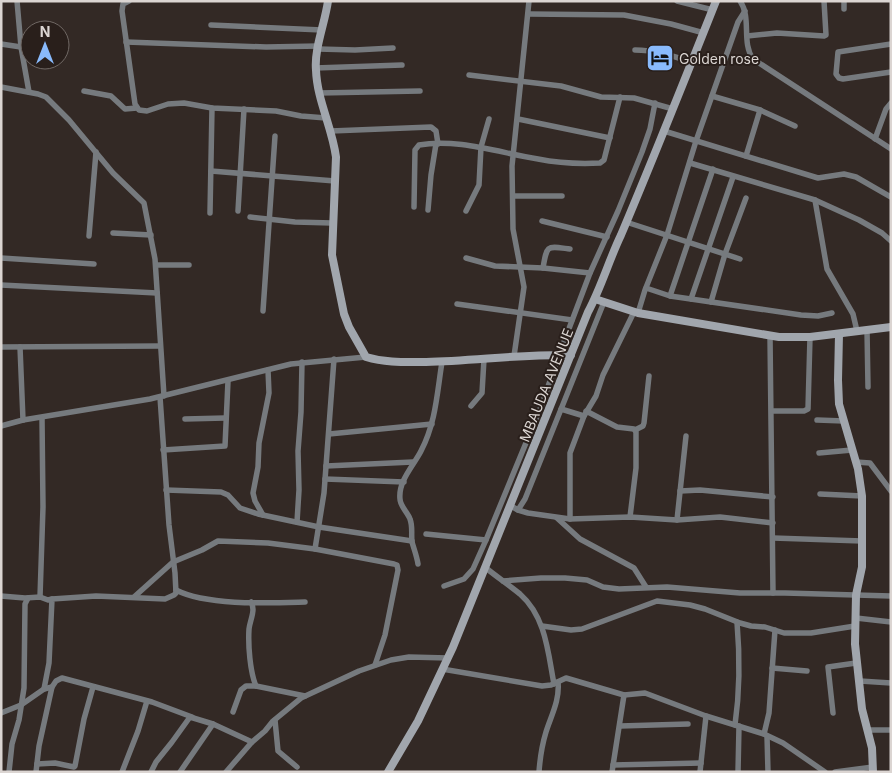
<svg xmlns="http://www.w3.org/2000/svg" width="892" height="773" font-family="Inter,sans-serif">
	<rect width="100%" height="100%" fill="#332925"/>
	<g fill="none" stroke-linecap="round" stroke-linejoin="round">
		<!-- street -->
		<g stroke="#767a7e" stroke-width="5.5">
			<path d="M 17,1 L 21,47 L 29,92"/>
			<path d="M 129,1 L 123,4 L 122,11 L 135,104 L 139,110 L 147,111 L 168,104 L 184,103 L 212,108 L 276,111 L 301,116 L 326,118"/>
			<path d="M 677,1 L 713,10"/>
			<path d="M 740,1 C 752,18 741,42 753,59 L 891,149"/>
			<path d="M 844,1 L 844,9"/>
			<path d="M 529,14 L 624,15 L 671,24 L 704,33"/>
			<path d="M 211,25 L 322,30"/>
			<path d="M 747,36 L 777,33 L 824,36 L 826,35 L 824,1"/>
			<path d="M 126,42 L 266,47 L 319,46"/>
			<path d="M 1,44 L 21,47"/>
			<path d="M 891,44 L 838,52 L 836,74 L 839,78 L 843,79 L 891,72"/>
			<path d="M 318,49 L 355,50 L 393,48"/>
			<path d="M 635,50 C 655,50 673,56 692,62"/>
			<path d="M 315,68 L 402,65"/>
			<path d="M 469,75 L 561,86 L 601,97 L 634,98 L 673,109"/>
			<path d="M 1,87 L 38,94 L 46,97 L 69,120 L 113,173 L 144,203 L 155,259 L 164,396"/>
			<path d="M 84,91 L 111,96 L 125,109 L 137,108"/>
			<path d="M 319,93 L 420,91"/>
			<path d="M 712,96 L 760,110 L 795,126"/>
			<path d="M 518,119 L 610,138"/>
			<path d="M 331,131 L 431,127 L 436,131 L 438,144"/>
			<path d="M 664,131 L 818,178 L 844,174 L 856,177 L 891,197"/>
			<path d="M 875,139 L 886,109 L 891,103"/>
			<path d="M 746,156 L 760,110"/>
			<path d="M 690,163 L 815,200 L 859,220 L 882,233 L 891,241"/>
			<path d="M 211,171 L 335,181"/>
			<path d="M 513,196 L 562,196"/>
			<path d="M 815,200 L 827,269 L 853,314 L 857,331"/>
			<path d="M 414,207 L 415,150 L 419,145 C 457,138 500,153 538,159 C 558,163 580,164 600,163 L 604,160 L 620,97"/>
			<path d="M 428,210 L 431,175 L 436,144"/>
			<path d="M 238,211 L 244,109"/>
			<path d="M 466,211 L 479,185 L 481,147 L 489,119"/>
			<path d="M 210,213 L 212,108"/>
			<path d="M 250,217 L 295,222 L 332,223"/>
			<path d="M 542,221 L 607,237"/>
			<path d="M 626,222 L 740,259"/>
			<path d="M 113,233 L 151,235"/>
			<path d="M 89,236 L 96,152"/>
			<path d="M 1,258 L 94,264"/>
			<path d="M 466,258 L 495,266 L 543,268 L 590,273"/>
			<path d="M 156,265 L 189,265"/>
			<path d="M 543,268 C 547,244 547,246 570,249"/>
			<path d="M 1,285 L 157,293"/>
			<path d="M 646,288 L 670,296 L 801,315 L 818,316 L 832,313"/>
			<path d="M 670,296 L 713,169"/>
			<path d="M 691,299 L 733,177"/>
			<path d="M 711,302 L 725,254 L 746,198"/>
			<path d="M 457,304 L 572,320"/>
			<path d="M 263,311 L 275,136"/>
			<path d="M 638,313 L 645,290 L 667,235 L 696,141 L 738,22 L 745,11"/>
			<path d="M 867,330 L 868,387"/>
			<path d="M 770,336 L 773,593"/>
			<path d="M 1,347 L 160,346"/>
			<path d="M 20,347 L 23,420"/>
			<path d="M 514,356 L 524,287 L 513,229 L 512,166 L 529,1"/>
			<path d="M 471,406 L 482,393 L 484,359"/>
			<path d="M 561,409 L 584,416"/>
			<path d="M 586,411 L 617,427 L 634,429 L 636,432 L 636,468 L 630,517"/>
			<path d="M 772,411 L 804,411 L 808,409 L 810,337"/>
			<path d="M 185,419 L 225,418"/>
			<path d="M 817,420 L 844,421"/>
			<path d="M 1,426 L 23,420 L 150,399 L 291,364 L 366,357"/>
			<path d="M 635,430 L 643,426 L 644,423 L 649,376"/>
			<path d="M 329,434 L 432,424"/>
			<path d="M 163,450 L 225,446 L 228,381"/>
			<path d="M 819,453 L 852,450"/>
			<path d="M 856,462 L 870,463 L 891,491"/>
			<path d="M 326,466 L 413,462"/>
			<path d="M 325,479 L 404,482"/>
			<path d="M 166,490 L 221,492 L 228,495 L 240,508 L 258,514 L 319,527 L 412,541"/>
			<path d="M 680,491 L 700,490 L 773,497"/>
			<path d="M 820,494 L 862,496"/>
			<path d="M 511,506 L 518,510 L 528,513 L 570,519 L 630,517 L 677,520 L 720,517 L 773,523"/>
			<path d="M 518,510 L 525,499 L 604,302"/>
			<path d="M 263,515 L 255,501 L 253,493 L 258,467 L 259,443 L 269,393 L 268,370"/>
			<path d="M 557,518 L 580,539 L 634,568 L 646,587"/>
			<path d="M 570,519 L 570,453 L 584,416 L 596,396 L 603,375 L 634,312"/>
			<path d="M 677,520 L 686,436"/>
			<path d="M 297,522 L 299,490 L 298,451 L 301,412 L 302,362"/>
			<path d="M 426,534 L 486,540"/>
			<path d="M 773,538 L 862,541"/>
			<path d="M 315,549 L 324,493 L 334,359"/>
			<path d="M 418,564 C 417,557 414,549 412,542 C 411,534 413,527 410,519 C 408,513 400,506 400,499 C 398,481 414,465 421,451 C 436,422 437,393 442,362"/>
			<path d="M 486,568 C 497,577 509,585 520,594 C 546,617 548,653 554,684"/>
			<path d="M 503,581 L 541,578 L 565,578 L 587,580 L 603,587 L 619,589 L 667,587 L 740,593 L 785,593 L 891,596"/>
			<path d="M 444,586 L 464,579 L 473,569 L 486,540 L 542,404 L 559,355 L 590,273 L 618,211 L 642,152 L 650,129 L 655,103"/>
			<path d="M 176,590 C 207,606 270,603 305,602"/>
			<path d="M 1,596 L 25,598 L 40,597 L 48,600 L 52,599"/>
			<path d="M 40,597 L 43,507 L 42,418"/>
			<path d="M 134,597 L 173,562 L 202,550 L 218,541 L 268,543 L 315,549 L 394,564 L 397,565 L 398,570 L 385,635 L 375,665"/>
			<path d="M 251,602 C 256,610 250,620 249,629 C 248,645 250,672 256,686"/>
			<path d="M 856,618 L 891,622"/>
			<path d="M 542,626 L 571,630 L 582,629 L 657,601 L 690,605 L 705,609 L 740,623 L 751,626 L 765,627 L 784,633 L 811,633 L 855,626"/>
			<path d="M 772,668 L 807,671"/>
			<path d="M 442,669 L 542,686 L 551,685 L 566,678 L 624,695 L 645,693 L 706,716 L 764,734 L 783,743 L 825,772"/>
			<path d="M 860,681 L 891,683"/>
			<path d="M 44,689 L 52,687 L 56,681 L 62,678 L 152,702 L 192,717"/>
			<path d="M 233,712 L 241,690 L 246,686 L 256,686 L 305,696"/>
			<path d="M 1,713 L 21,705 L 44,689 L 49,663 L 52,599 L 96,596 L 165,599 L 174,595 L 176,593 L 175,573 L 169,525 L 160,397"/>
			<path d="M 833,713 L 828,667 L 856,663"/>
			<path d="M 275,720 L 278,751 L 297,767"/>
			<path d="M 735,725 C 740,690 740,657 737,622"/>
			<path d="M 620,726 L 688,724"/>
			<path d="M 869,730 L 891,730"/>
			<path d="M 764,734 L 769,713 L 775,630"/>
			<path d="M 767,736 L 768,772"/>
			<path d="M 37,764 L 55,763 L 74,767 L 75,766 L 84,719 L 93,687"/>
			<path d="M 613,765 L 701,763"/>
			<path d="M 9,772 L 12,744 L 19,720 L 24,688 L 25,604 L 28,598"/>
			<path d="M 36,772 L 39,746 L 52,687"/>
			<path d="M 122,772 L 138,731 L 147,701"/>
			<path d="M 151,772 L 156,762 L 172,742 L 190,717 L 213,724 L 252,742"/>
			<path d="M 180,772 L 213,724"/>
			<path d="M 226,772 L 252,742 L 265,731 L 273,721 L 301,698 L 359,671 L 391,660 L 409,657 L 448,658"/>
			<path d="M 539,772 C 540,758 542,745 546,732 C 551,716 560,700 558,682"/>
			<path d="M 612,772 L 624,695"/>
			<path d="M 700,772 L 706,716"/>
			<path d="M 738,772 L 739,726"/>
			<path d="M 835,772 L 873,767"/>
		</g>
		<!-- secondary -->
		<g stroke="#a1a6ad" stroke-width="8">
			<path d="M 328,1 C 325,23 314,49 316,70 C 317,100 332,127 336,157 L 332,255 L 344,314 L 349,327 L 366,357 C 386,363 405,362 426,362 C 474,361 522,354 571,355"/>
			<path d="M 595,299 L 638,313 L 779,337 L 810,337 L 891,327"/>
			<path d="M 839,334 L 838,380 L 839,404 L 858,469 L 862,496 L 862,567 L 856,595 L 855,644 L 862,709 L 872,748 L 873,772"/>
			<path d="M 388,772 L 418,721 L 453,647 L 588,312 C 601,288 609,260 621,235 C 654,157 685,79 716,1"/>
		</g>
	</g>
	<!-- icons -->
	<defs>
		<g id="hotel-square" transform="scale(1.4375)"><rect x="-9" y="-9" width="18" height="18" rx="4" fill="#89bafc" stroke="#291f1b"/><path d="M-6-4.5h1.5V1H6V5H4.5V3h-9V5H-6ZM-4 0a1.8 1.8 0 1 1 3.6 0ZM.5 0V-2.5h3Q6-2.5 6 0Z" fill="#111"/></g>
	</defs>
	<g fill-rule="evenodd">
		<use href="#hotel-square" x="660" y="58"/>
	</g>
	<g text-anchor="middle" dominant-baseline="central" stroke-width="4" stroke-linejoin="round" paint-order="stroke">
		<!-- poi labels -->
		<g font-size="14" fill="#dbd5d2" stroke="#291f1b" text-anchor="start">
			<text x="679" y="58">Golden rose</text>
		</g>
		<!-- street labels -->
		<g font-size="14" fill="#dbd5d2" stroke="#291f1b">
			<text transform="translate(546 385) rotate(-68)">MBAUDA AVENUE</text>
		</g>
	</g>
	<!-- border -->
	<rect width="892" height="773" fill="none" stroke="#dbd5d2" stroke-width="5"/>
	<!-- north arrow -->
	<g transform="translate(45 45)"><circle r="24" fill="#291f1b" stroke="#706864"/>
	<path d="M0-4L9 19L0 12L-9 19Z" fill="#89bafc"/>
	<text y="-8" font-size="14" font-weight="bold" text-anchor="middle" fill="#dbd5d2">N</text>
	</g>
</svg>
